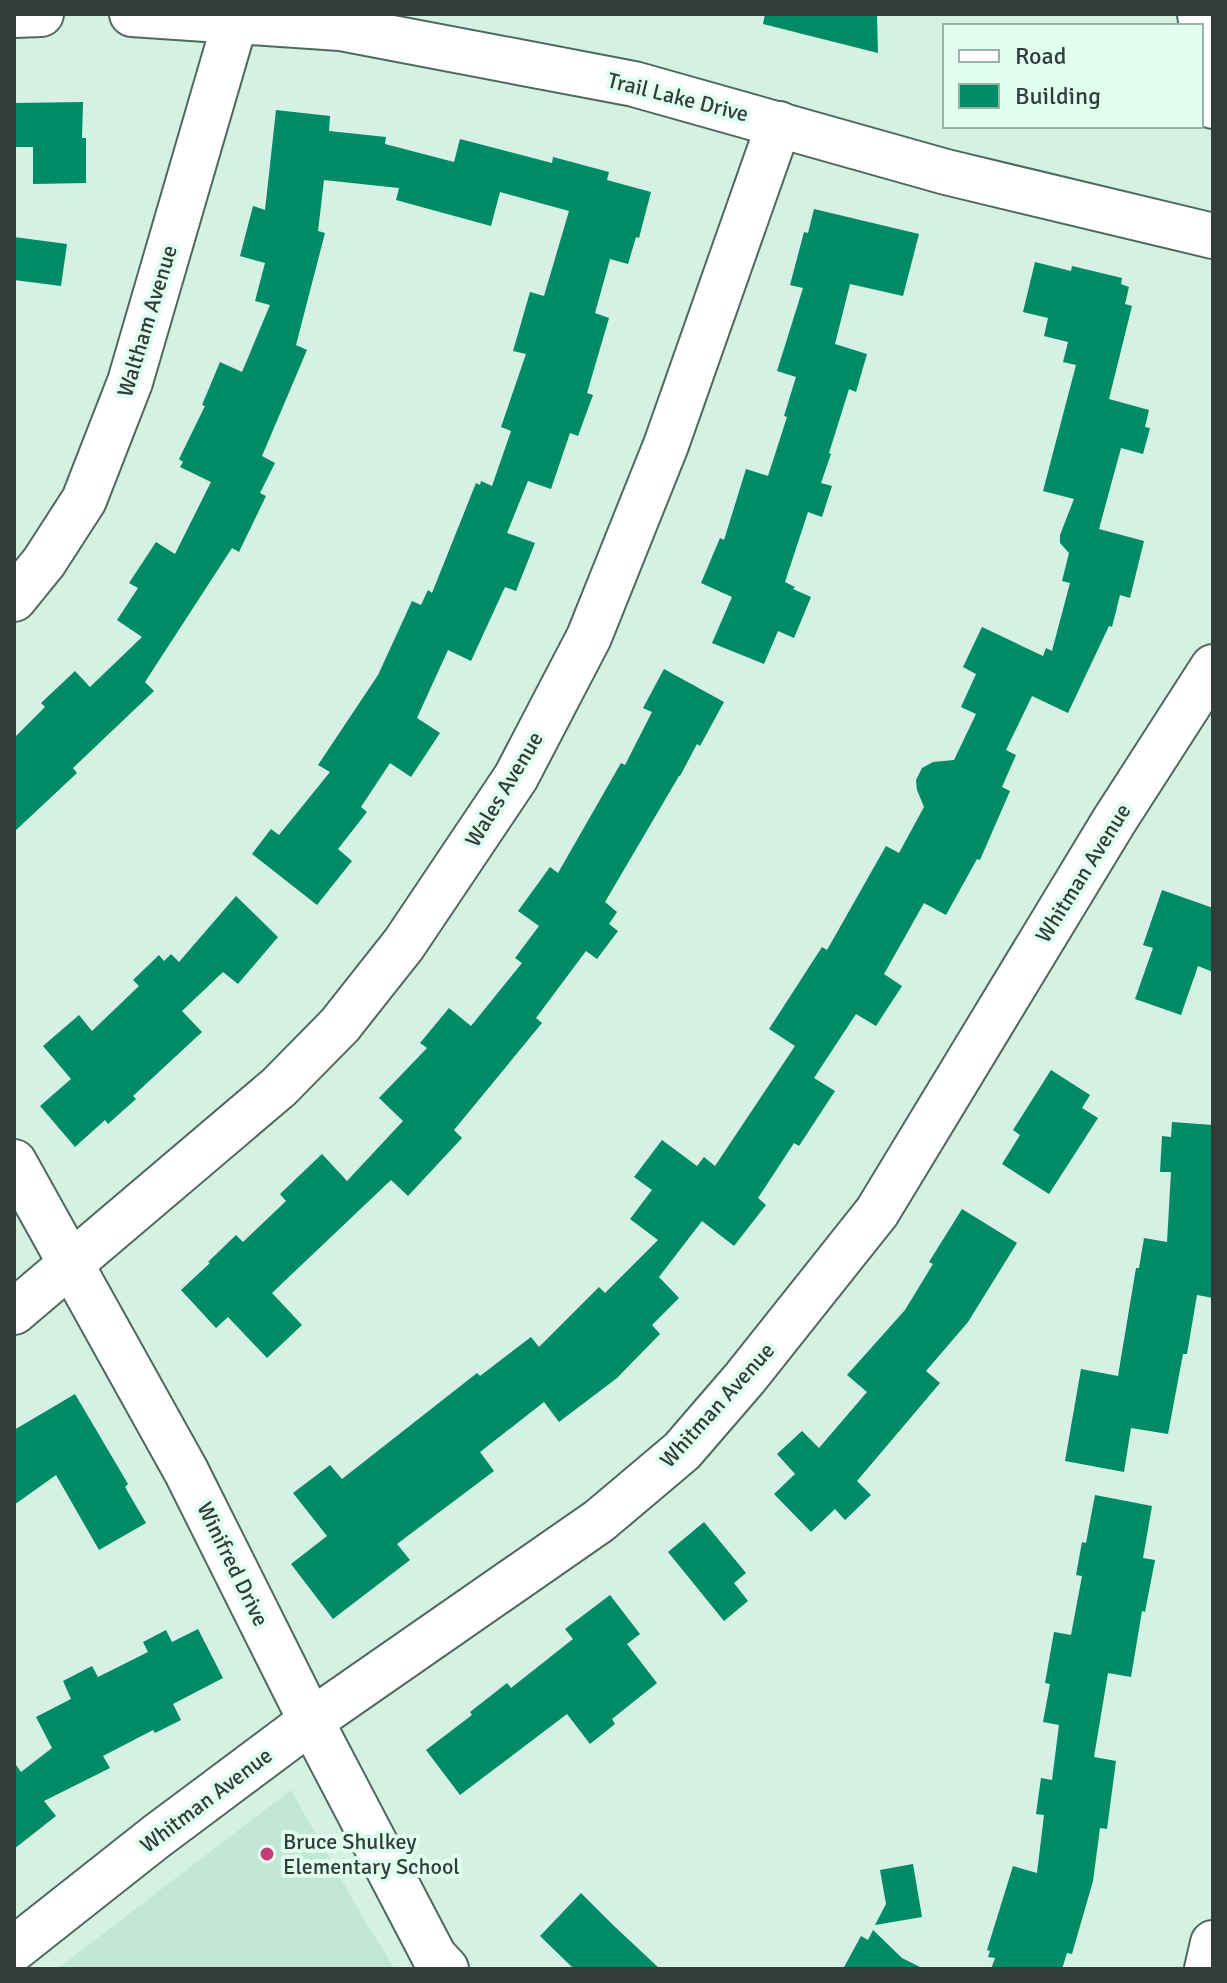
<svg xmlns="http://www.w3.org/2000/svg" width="1227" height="1983" font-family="Signika,sans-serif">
	<rect width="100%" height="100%" fill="#d4f1e4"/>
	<!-- built -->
	<path fill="#c2e7d7" d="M 291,1790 L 363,1918 L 395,1969 L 57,1969 Z"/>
	<!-- building -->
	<g fill="#008b67">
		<path d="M 765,14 L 877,14 L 878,53 L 763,24 Z"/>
		<path d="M 83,102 L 82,138 L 86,138 L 86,183 L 33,184 L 33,147 L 14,147 L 14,103 Z"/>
		<path d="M 276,110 L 330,116 L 329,131 L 386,137 L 385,144 L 454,162 L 460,139 L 552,163 L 553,157 L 609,172 L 607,180 L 651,192 L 639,238 L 636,237 L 628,264 L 610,259 L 595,313 L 609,318 L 587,393 L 593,395 L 578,436 L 570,433 L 551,489 L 528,481 L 507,533 L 535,543 L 516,591 L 505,587 L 471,661 L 448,650 L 417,718 L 440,733 L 411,777 L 390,763 L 361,807 L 367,812 L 338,849 L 352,861 L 317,905 L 252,854 L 271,829 L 279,835 L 330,772 L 318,765 L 378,675 L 412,601 L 421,605 L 428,590 L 432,593 L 476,483 L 480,485 L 481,481 L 492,486 L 511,431 L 501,427 L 526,354 L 513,351 L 530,292 L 544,296 L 569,211 L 500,192 L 491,226 L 396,200 L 399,188 L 324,180 L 318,231 L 325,233 L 296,345 L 307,350 L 262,456 L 275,463 L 260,493 L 266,496 L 239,552 L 232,548 L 145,682 L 154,691 L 73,768 L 77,773 L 14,832 L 14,738 L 45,707 L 41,703 L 75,671 L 90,687 L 142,637 L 117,620 L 138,588 L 129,583 L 156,542 L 175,554 L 211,482 L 180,467 L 183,462 L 179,459 L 205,406 L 202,405 L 220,362 L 242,372 L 270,305 L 255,301 L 265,263 L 240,256 L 253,206 L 265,210 Z"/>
		<path d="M 814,209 L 919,234 L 903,296 L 850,284 L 835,344 L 867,354 L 856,392 L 849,389 L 829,453 L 831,454 L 821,483 L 832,486 L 822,517 L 808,512 L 785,582 L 795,587 L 793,589 L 811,597 L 794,638 L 778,631 L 764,664 L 712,643 L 732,597 L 701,583 L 720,538 L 724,540 L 746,469 L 768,476 L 787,417 L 784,416 L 796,377 L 777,371 L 803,288 L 790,285 L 804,232 L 808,233 Z"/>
		<path d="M 14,237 L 67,244 L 61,286 L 14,280 Z"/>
		<path d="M 1035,262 L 1071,271 L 1072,266 L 1122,278 L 1121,284 L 1129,287 L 1125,304 L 1132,306 L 1109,399 L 1149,410 L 1145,427 L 1150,428 L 1143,454 L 1121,448 L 1099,529 L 1144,541 L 1130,598 L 1120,595 L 1112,627 L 1109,626 L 1068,713 L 1032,696 L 1006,750 L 1016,755 L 1002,787 L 1010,791 L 980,860 L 977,859 L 946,915 L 924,903 L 884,974 L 902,986 L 876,1026 L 856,1014 L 814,1078 L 835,1091 L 799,1146 L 794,1143 L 758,1198 L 766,1205 L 734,1246 L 702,1221 L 659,1277 L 679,1298 L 652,1325 L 660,1334 L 617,1378 L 559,1422 L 544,1402 L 480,1452 L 494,1471 L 397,1544 L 410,1560 L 333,1619 L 291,1564 L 327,1536 L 293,1493 L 330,1465 L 342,1479 L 477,1373 L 480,1376 L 531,1337 L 539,1347 L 599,1287 L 605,1293 L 658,1240 L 630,1219 L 652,1190 L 634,1177 L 662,1140 L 697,1166 L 704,1157 L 715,1166 L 795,1046 L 769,1029 L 822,947 L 827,950 L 886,846 L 899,853 L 924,807 L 917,790 L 916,780 L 922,768 L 933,762 L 954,760 L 976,714 L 961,707 L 976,674 L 963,667 L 982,627 L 1043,656 L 1046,648 L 1052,651 L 1070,583 L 1062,581 L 1069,553 L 1060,543 L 1060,535 L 1074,499 L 1043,491 L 1076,365 L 1063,362 L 1068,342 L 1044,336 L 1048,318 L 1023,312 Z"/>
		<path d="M 664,669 L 724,702 L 700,746 L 697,744 L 680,776 L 679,776 L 605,902 L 617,912 L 609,924 L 618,931 L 597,959 L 586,951 L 536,1018 L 542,1023 L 454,1130 L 462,1138 L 408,1196 L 391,1180 L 272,1293 L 302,1325 L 267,1358 L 228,1317 L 216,1328 L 181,1290 L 210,1263 L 208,1262 L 236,1235 L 243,1242 L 286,1201 L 280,1194 L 322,1154 L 347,1181 L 403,1121 L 379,1098 L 427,1048 L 420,1043 L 449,1008 L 471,1026 L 522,963 L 515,958 L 539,926 L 518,911 L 550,867 L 558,873 L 621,763 L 625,765 L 652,712 L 643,708 Z"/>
		<path d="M 1162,890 L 1213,908 L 1213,972 L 1198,966 L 1181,1015 L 1135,999 L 1153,948 L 1143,945 Z"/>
		<path d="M 236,896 L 278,937 L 238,984 L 223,972 L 182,1011 L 202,1032 L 133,1096 L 136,1099 L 108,1124 L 105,1120 L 75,1147 L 40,1106 L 71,1079 L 43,1046 L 79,1015 L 92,1031 L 139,986 L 133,980 L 159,955 L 164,961 L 171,954 L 179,962 Z"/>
		<path d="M 1051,1070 L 1090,1095 L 1082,1108 L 1098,1118 L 1049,1194 L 1002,1164 L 1020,1135 L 1013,1130 Z"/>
		<path d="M 1172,1122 L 1213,1125 L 1213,1298 L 1197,1295 L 1187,1354 L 1183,1354 L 1168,1434 L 1131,1428 L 1124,1472 L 1065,1461 L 1081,1369 L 1118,1376 L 1136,1268 L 1139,1268 L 1144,1238 L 1167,1242 L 1171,1172 L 1160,1172 L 1162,1136 L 1171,1137 Z"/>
		<path d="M 962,1209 L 1017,1243 L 968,1322 L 926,1371 L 940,1383 L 857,1481 L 871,1495 L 845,1520 L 835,1509 L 811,1532 L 774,1494 L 795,1474 L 777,1454 L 802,1431 L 819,1448 L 867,1392 L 847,1375 L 905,1310 L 933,1264 L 929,1262 Z"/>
		<path d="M 75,1394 L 128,1484 L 125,1487 L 146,1523 L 99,1550 L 56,1475 L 14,1505 L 14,1430 Z"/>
		<path d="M 1095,1495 L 1152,1506 L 1143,1558 L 1155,1560 L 1145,1612 L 1142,1611 L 1131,1677 L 1108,1673 L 1094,1757 L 1116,1761 L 1107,1829 L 1100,1828 L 1093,1881 L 1072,1954 L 1067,1953 L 1062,1969 L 991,1969 L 995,1958 L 988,1957 L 990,1951 L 987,1950 L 1013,1866 L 1037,1873 L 1044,1815 L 1036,1814 L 1041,1778 L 1052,1780 L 1059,1725 L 1043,1722 L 1050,1684 L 1045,1683 L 1054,1632 L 1071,1635 L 1082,1576 L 1076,1575 L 1082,1542 L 1086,1543 Z"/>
		<path d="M 704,1522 L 746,1573 L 734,1583 L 748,1601 L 724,1621 L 668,1552 Z"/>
		<path d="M 610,1595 L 640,1634 L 627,1644 L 657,1683 L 612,1719 L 615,1724 L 590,1744 L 567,1714 L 460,1795 L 426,1750 L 472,1715 L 470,1712 L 507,1683 L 511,1688 L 573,1639 L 565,1629 Z"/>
		<path d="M 198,1629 L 223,1678 L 173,1704 L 181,1720 L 155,1733 L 153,1730 L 103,1756 L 110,1768 L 44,1801 L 56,1816 L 14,1849 L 14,1762 L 21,1772 L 52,1748 L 36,1717 L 71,1699 L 63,1681 L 92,1666 L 98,1677 L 148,1652 L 143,1642 L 166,1630 L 172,1642 Z"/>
		<path d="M 913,1864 L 922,1917 L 875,1925 L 886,1904 L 880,1870 Z"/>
		<path d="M 581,1893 L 613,1925 L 660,1969 L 574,1969 L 540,1936 Z"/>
		<path d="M 873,1930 L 902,1958 L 924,1969 L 843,1969 L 861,1936 L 868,1940 Z"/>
	</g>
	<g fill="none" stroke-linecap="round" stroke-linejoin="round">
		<!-- minor casing -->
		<g stroke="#4f695e" stroke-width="48">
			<g id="minor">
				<path d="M 132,14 L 340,28 L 634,84 L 946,172 L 1213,236"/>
				<path d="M 1200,14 L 1213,106"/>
				<path d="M 14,15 L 41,14"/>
				<path d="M 14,599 L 44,562 L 84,500 L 130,382 L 235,22"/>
				<path d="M 14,1162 L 186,1471 L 311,1721 L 434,1956 L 446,1969"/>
				<path d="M 14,1312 L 279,1087 L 340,1025 L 404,944 L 516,777 L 589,637 L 666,445 L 779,124"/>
				<path d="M 14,1949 L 157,1836 L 311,1721 L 599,1521 L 682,1451 L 745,1378 L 877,1212 L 1114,821 L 1213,667"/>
				<path d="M 1207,1969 L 1213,1943"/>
			</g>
		</g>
		<!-- minor -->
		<use href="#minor" stroke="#fff" stroke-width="44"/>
	</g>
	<!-- markers -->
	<circle fill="#c53c78" stroke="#e1fff1" stroke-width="3" cx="267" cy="1854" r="8"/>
	<g text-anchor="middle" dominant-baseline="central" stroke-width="8" stroke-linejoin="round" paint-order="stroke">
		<!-- street labels -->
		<g font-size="22" fill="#313d38" stroke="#e1fff1">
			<text transform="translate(678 97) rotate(14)">Trail Lake Drive</text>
			<text transform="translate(147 321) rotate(-73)">Waltham Avenue</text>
			<text transform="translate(504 789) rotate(-59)">Wales Avenue</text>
			<text transform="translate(1083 873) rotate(-58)">Whitman Avenue</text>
			<text transform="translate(717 1405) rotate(-48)">Whitman Avenue</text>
			<text transform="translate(233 1564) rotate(64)">Winifred Drive</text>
			<text transform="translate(206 1800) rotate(-37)">Whitman Avenue</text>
		</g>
		<!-- poi labels -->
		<g font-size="22" fill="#313d38" stroke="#e1fff1" text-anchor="start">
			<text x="283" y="1841">Bruce Shulkey<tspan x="283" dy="25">Elementary School</tspan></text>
		</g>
	</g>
	<!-- border -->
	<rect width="1227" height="1983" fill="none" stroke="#313d38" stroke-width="32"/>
	<!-- legend -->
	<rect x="943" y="24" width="260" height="104" fill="#e1fff1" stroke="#9bb1a7" stroke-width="2"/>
	<rect x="959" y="50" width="40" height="12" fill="#ffffff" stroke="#9bb1a7" stroke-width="2"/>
	<text x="1015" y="64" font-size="24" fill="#313d38">Road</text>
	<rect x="959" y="84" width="40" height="24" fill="#008b67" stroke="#9bb1a7" stroke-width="2"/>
	<text x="1015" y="104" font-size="24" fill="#313d38">Building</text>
</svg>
